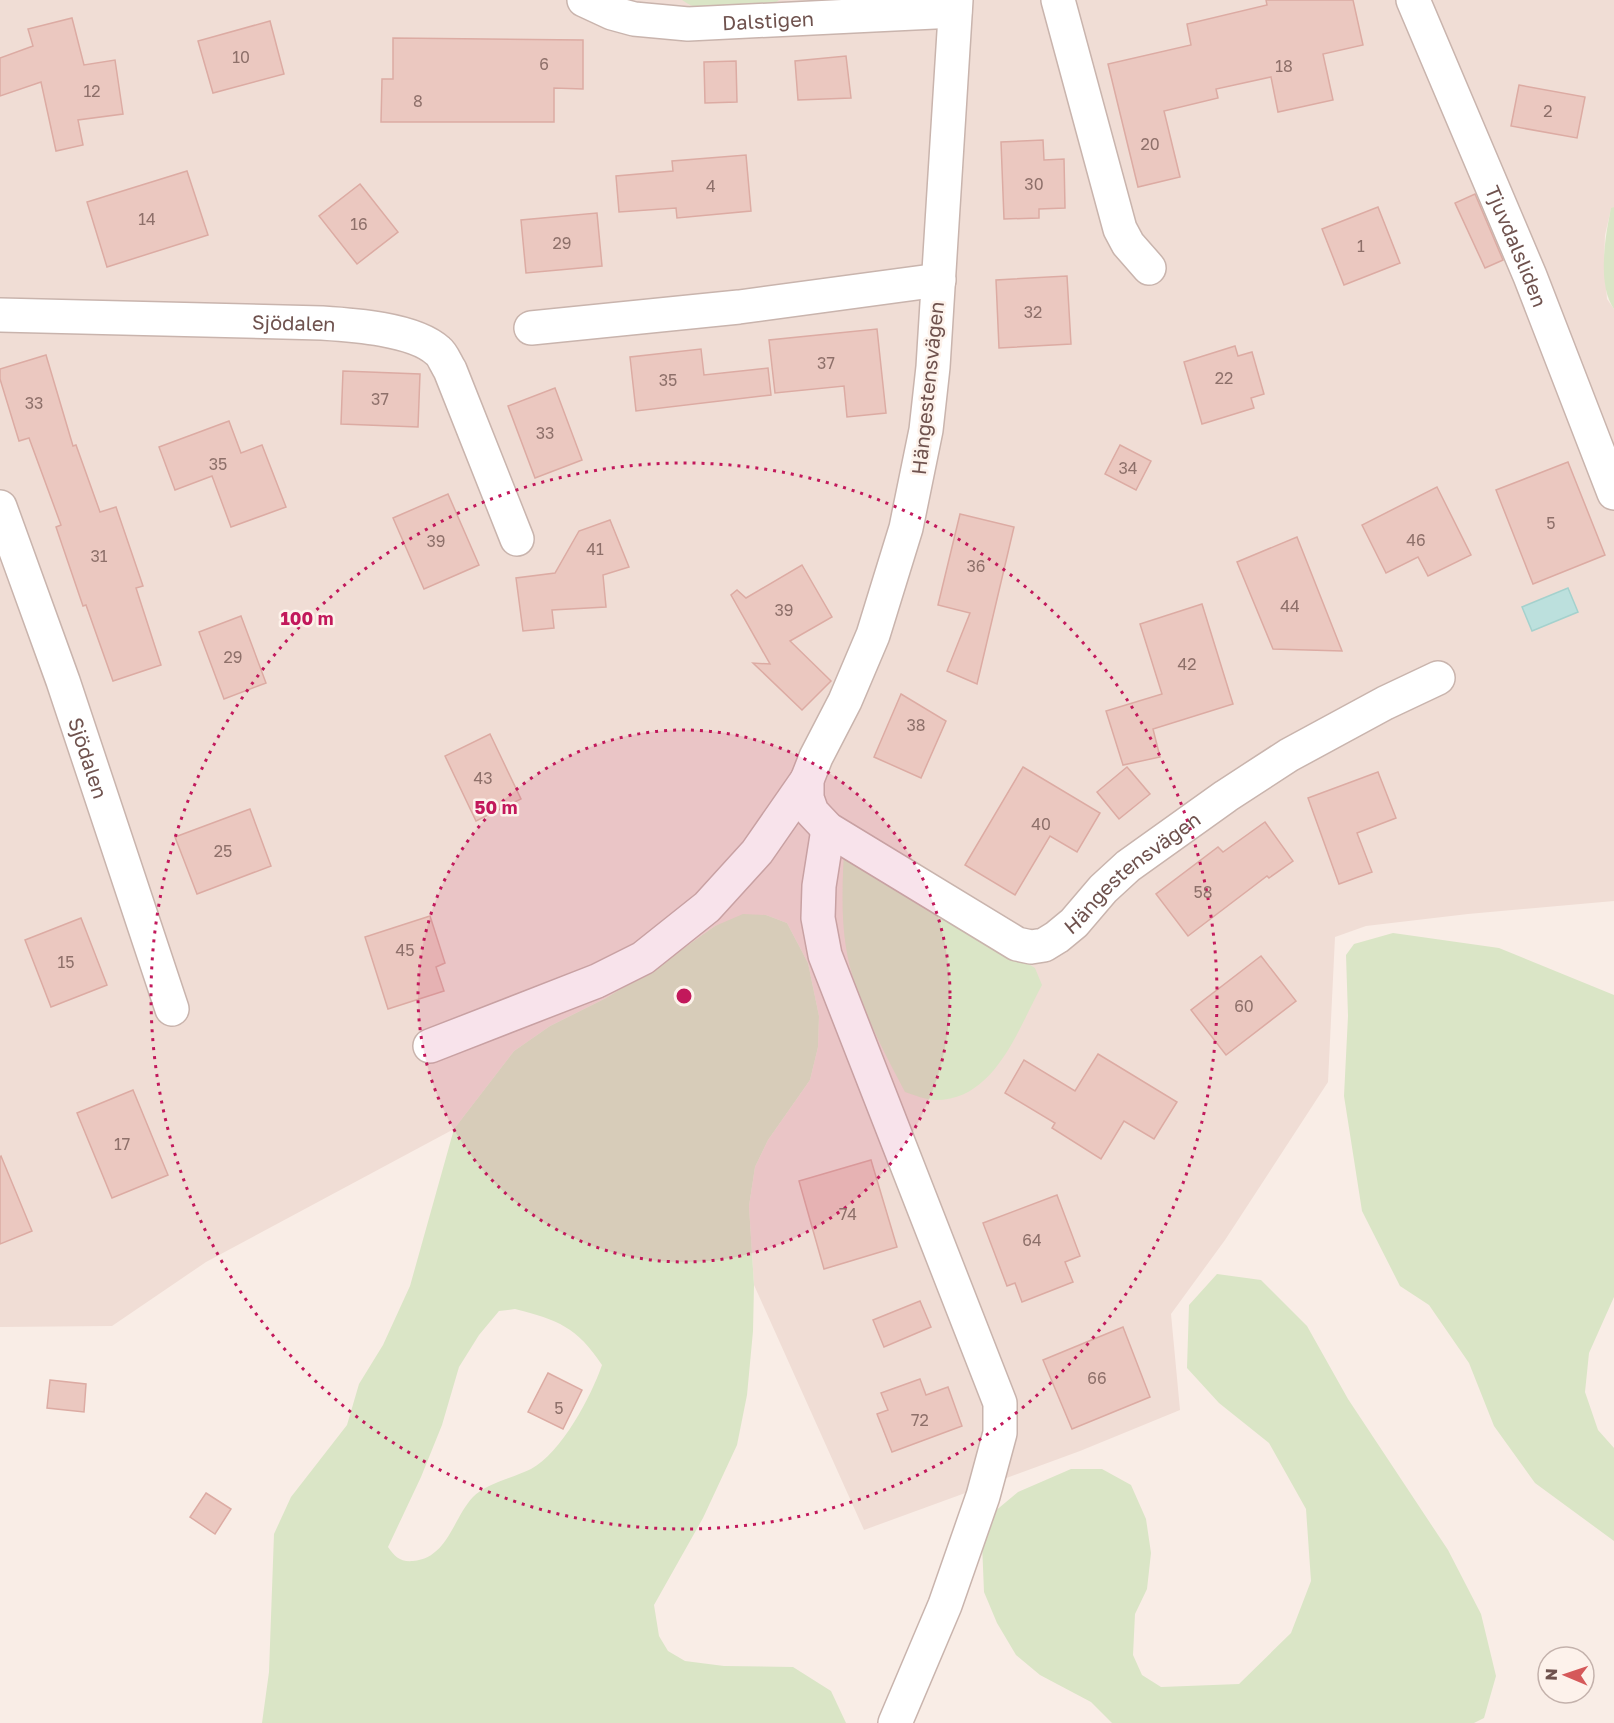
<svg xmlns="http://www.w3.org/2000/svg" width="1614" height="1723" font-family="'Golos Text',sans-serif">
	<rect width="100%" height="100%" fill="#f9ede6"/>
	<!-- residential -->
	<path fill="#f0ddd5" d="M 0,0 L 1614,0 L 1614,207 L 1611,209 L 1605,235 L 1604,262 L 1607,299 L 1614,309 L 1614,901 L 1468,914 L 1366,926 L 1335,937 L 1328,1082 L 1225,1240 L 1171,1314 L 1180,1410 L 1080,1451 L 864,1530 L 754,1285 L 749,1206 L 755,1167 L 768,1140 L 810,1080 L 818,1047 L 819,1016 L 808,963 L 787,923 L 766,915 L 715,926 L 664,962 L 606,998 L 550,1026 L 514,1051 L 454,1129 L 206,1262 L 112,1326 L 0,1327 Z"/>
	<!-- green -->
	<g fill="#dae5c6" fill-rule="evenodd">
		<path d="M 682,0 L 779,0 L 772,5 C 743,8 707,19 682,0 Z"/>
		<path d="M 1614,207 L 1614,309 C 1597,285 1605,237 1611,208 Z"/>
		<path d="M 844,850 L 1035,968 L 1042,985 C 1018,1029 995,1100 936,1100 C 926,1100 914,1095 905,1092 C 885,1054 864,1015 852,974 C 840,934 842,891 844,850 Z"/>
		<path d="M 743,914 L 766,915 L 787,923 L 808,963 L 819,1016 L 818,1047 L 810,1080 L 768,1140 L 755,1167 L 749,1206 L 754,1285 L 753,1331 L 747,1395 L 737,1445 L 703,1518 L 654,1605 L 659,1636 L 668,1651 L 685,1661 L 724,1666 L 793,1667 L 831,1691 L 846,1723 L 262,1723 L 269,1672 L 274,1534 L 291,1497 L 347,1425 L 359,1384 L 383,1345 L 410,1286 L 454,1129 L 514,1051 L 550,1026 L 606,998 L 664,962 L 715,926 ZM 515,1309 C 558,1320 577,1327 602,1365 C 591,1397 561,1453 531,1469 C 515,1477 485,1484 473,1497 C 453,1518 448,1558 413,1561 C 400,1562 395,1557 388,1547 L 421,1477 L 442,1425 L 459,1367 L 479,1335 L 499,1311 Z"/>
		<path d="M 1393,933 L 1499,948 L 1614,995 L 1614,1297 L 1589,1353 L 1585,1392 L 1598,1430 L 1614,1448 L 1614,1541 L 1535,1483 L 1494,1426 L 1469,1363 L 1429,1305 L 1400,1286 L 1362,1211 L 1344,1096 L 1348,1016 L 1346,955 L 1354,944 Z"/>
		<path d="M 1217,1274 L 1261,1280 L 1307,1326 L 1348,1399 L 1448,1550 L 1481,1614 L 1496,1676 L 1484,1718 L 1474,1723 L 1112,1723 L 1091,1702 L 1040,1675 L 1016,1655 L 997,1623 L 984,1592 L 982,1543 L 994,1512 L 1018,1492 L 1071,1469 L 1102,1469 L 1131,1485 L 1146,1519 L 1151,1553 L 1147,1589 L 1135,1614 L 1133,1655 L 1142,1675 L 1161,1687 L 1239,1684 L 1291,1633 L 1311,1581 L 1306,1509 L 1269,1443 L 1219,1403 L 1187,1368 L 1189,1305 Z"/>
	</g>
	<!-- water -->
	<path fill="#bce0dd" stroke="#a4d1cd" stroke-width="1.5" d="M 1568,588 L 1578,612 L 1532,631 L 1522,607 Z"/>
	<!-- building -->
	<g fill="#ebc8c0" stroke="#dcaba3" stroke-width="1.5">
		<path d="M 1266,0 L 1353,0 L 1363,45 L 1323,54 L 1333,100 L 1278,112 L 1271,77 L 1216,89 L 1218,98 L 1164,111 L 1180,177 L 1138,187 L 1108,64 L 1191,45 L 1187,24 L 1267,5 Z"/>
		<path d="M 72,18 L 84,65 L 115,60 L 123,114 L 78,120 L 83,145 L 56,151 L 41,82 L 0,96 L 0,58 L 33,46 L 28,29 Z"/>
		<path d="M 270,21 L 284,74 L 213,93 L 198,41 Z"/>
		<path d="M 393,38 L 583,40 L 583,89 L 554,88 L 554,122 L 381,122 L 382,79 L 393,79 Z"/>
		<path d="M 846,56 L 851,98 L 798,100 L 795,61 Z"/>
		<path d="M 736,61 L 737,102 L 705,103 L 704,62 Z"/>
		<path d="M 1519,85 L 1585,97 L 1577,138 L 1511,126 Z"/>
		<path d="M 1043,140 L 1044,160 L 1064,159 L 1065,208 L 1039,209 L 1039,218 L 1004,219 L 1001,142 Z"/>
		<path d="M 746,155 L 751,211 L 677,218 L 676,208 L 619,212 L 616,176 L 673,171 L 672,161 Z"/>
		<path d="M 187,171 L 208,235 L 107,267 L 87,202 Z"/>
		<path d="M 360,184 L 398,232 L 357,264 L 319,216 Z"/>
		<path d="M 1475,194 L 1503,260 L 1485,268 L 1455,203 Z"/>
		<path d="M 1378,207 L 1400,263 L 1344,285 L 1322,229 Z"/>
		<path d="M 597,213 L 602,266 L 526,273 L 521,220 Z"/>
		<path d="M 1067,276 L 1071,344 L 999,348 L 996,280 Z"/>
		<path d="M 877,329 L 886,413 L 847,417 L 844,386 L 775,393 L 769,340 Z"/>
		<path d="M 1235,346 L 1238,356 L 1252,352 L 1264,394 L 1251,398 L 1254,408 L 1202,424 L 1184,362 Z"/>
		<path d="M 701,349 L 704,375 L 768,368 L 771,395 L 636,411 L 630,357 Z"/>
		<path d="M 46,355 L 73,446 L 76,445 L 100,512 L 116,507 L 143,586 L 136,588 L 161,665 L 113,681 L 86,605 L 83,606 L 56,527 L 61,525 L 29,438 L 19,441 L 0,379 L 0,369 Z"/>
		<path d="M 343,371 L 420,374 L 418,427 L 341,424 Z"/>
		<path d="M 555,388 L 582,460 L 535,478 L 508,406 Z"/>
		<path d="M 229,421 L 241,453 L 262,445 L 286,507 L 231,527 L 212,476 L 175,490 L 159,447 Z"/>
		<path d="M 1120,445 L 1151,461 L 1136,490 L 1105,474 Z"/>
		<path d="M 1568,462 L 1605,555 L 1533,584 L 1496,490 Z"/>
		<path d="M 1437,487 L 1471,555 L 1428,576 L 1418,557 L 1386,573 L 1362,525 Z"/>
		<path d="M 448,494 L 479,565 L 424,589 L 393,518 Z"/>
		<path d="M 960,514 L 1014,527 L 977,684 L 947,671 L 970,613 L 938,605 Z"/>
		<path d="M 610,520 L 629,567 L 603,575 L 606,607 L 552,610 L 554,628 L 523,631 L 516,578 L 555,573 L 579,531 Z"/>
		<path d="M 1297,537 L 1342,651 L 1273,649 L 1237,562 Z"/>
		<path d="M 802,565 L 832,617 L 790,641 L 831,681 L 802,710 L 753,663 L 770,664 L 731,595 L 737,590 L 746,598 Z"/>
		<path d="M 1202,604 L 1233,704 L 1153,729 L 1160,757 L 1123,765 L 1106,711 L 1162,694 L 1140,624 Z"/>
		<path d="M 241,616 L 266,683 L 224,699 L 199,632 Z"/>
		<path d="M 901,694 L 946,721 L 921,778 L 874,757 Z"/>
		<path d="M 490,734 L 521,799 L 476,821 L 445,756 Z"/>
		<path d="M 1023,767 L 1100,813 L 1077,852 L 1050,836 L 1015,895 L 965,865 Z"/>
		<path d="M 1127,767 L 1150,794 L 1119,819 L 1097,792 Z"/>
		<path d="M 1378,772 L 1396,818 L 1357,833 L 1372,872 L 1339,884 L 1308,798 Z"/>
		<path d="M 250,809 L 271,866 L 197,894 L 175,837 Z"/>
		<path d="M 1265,822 L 1293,861 L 1269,878 L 1267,876 L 1188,936 L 1156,894 L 1218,847 L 1223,852 Z"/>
		<path d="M 430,916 L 445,963 L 436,967 L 444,991 L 388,1009 L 365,937 Z"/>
		<path d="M 81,918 L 107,985 L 51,1007 L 25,940 Z"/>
		<path d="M 1261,956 L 1296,1001 L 1226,1055 L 1191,1010 Z"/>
		<path d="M 1098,1054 L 1177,1102 L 1154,1139 L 1124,1121 L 1101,1159 L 1052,1128 L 1055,1123 L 1005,1093 L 1024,1060 L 1075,1091 Z"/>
		<path d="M 133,1090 L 168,1175 L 112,1198 L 77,1113 Z"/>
		<path d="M 1,1156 L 32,1231 L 0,1244 L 0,1157 Z"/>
		<path d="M 871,1160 L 897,1247 L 824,1269 L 799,1181 Z"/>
		<path d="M 1057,1195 L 1080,1256 L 1065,1262 L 1073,1282 L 1022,1302 L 1015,1283 L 1007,1286 L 983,1223 Z"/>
		<path d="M 920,1301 L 931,1327 L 884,1347 L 873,1320 Z"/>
		<path d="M 1123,1327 L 1150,1397 L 1072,1429 L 1043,1360 Z"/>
		<path d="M 548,1373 L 582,1390 L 563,1429 L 528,1412 Z"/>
		<path d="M 920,1379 L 926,1395 L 948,1387 L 962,1426 L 892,1452 L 877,1414 L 888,1410 L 881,1393 Z"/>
		<path d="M 50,1380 L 86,1384 L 84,1412 L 47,1408 Z"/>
		<path d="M 206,1493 L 231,1509 L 215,1534 L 190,1517 Z"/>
	</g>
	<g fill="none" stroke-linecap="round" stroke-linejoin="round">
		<!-- minor casing -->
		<g stroke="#c9b4ad" stroke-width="36">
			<g id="minor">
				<path id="s1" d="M 584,0 L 612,13 L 634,19 L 688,24 L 955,11"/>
				<path id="s2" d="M 956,0 L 933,367 L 926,430 L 906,528 L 873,635 L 845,701 L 816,757 L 807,780 L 807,798 L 812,812 L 828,829 L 1017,944 L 1031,947 L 1044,945 L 1057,937 L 1074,923 L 1103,889 L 1128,866 L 1226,796 L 1289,755 L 1385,703 L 1438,678"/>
				<path d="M 1058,0 L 1120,229 L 1128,244 L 1149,268"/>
				<path id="s3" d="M 1413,0 L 1530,276 L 1614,493"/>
				<path id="s4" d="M 0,315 L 322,323 C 353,325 414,329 438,351 C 443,355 446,364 450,370 L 517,539"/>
				<path d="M 531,328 L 739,307 L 939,280"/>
				<path id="s5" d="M 0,507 L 63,681 L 172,1009"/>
				<path d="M 828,829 L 819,886 L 818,918 L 825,955 L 1000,1403 L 1000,1433 L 983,1496 L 945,1605 L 895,1723"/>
				<path d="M 430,1046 L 597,981 L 643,958 L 707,907 L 757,852 L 807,780"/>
			</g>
		</g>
		<!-- minor -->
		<use href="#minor" stroke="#fff" stroke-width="33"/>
	</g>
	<!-- distance rings -->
	<circle cx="684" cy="996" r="266" fill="#c2185b" fill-opacity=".12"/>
	<g fill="none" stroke="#c2185b" stroke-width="3" stroke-dasharray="3 6">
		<circle cx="684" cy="996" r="266"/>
		<circle cx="684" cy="996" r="533"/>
	</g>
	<g text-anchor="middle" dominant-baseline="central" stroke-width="5" stroke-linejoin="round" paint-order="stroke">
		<!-- number labels -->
		<g font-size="16" fill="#8e706a">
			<text x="241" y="57">10</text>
			<text x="544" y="64">6</text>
			<text x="1284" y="66">18</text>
			<text x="92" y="91">12</text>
			<text x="418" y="101">8</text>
			<text x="1548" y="111">2</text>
			<text x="1150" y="144">20</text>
			<text x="1034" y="184">30</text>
			<text x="711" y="186">4</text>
			<text x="147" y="219">14</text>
			<text x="359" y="224">16</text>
			<text x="562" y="243">29</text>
			<text x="1361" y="246">1</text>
			<text x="1033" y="312">32</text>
			<text x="826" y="363">37</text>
			<text x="1224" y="378">22</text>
			<text x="668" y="380">35</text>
			<text x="380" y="399">37</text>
			<text x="34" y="403">33</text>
			<text x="545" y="433">33</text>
			<text x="218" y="464">35</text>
			<text x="1128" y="468">34</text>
			<text x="1551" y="523">5</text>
			<text x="1416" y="540">46</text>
			<text x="436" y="541">39</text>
			<text x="595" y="549">41</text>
			<text x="99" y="556">31</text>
			<text x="976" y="566">36</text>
			<text x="1290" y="606">44</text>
			<text x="784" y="610">39</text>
			<text x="233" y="657">29</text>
			<text x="1187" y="664">42</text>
			<text x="916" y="725">38</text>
			<text x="483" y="778">43</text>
			<text x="1041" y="824">40</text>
			<text x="223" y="851">25</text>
			<text x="1203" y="892">58</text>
			<text x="405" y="950">45</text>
			<text x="66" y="962">15</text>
			<text x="1244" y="1006">60</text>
			<text x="122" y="1144">17</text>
			<text x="848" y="1214">74</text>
			<text x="1032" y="1240">64</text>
			<text x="1097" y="1378">66</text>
			<text x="559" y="1408">5</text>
			<text x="920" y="1420">72</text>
		</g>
		<!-- street labels -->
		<g font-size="20" fill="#6f524e" stroke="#fdf2eb">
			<text stroke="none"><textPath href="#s1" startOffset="188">Dalstigen</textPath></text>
			<text stroke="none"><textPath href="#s3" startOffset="267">Tjuvdalsliden</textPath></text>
			<text stroke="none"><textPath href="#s4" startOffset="294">Sjödalen</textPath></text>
			<text transform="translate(927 388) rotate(-84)">Hängestensvägen</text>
			<text stroke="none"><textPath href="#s5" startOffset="266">Sjödalen</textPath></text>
			<text stroke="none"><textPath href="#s2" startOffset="1222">Hängestensvägen</textPath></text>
		</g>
	</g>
	<circle cx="684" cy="996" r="9" fill="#c2185b" stroke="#fdf2eb" stroke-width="3"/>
	<g font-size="18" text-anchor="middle" font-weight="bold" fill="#c2185b" stroke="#fdf2eb" stroke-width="5" stroke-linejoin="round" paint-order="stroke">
		<text x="307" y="625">100 m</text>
		<text x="496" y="814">50 m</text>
	</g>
	<!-- north arrow -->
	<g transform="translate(1566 1675) rotate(272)"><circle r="28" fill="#fdf2eb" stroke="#c4b2ac" stroke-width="1.5"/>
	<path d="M0-4.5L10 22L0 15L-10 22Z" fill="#d5595a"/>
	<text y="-9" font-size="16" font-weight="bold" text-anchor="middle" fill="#6f524e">N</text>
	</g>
</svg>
